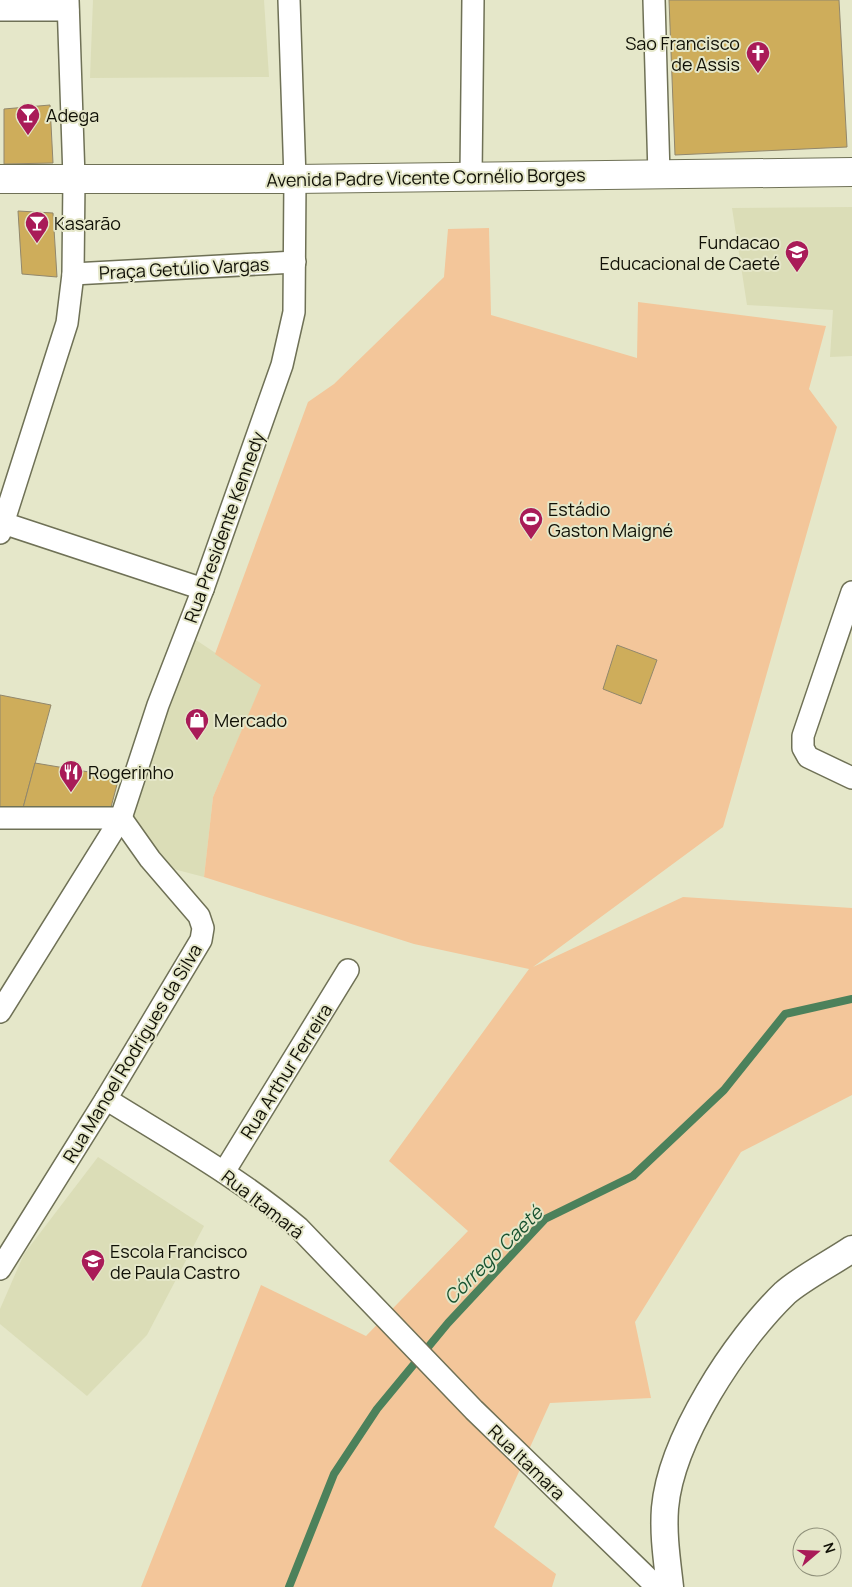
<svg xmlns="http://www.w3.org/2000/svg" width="852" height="1587" font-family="Manrope,sans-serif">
	<rect width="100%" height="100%" fill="#e5e7c9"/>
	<!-- built -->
	<g fill="#dbddb7">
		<path d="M 93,0 L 264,0 L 269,77 L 90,78 Z"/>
		<path d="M 852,207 L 852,356 L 830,357 L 833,310 L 747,305 L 732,208 Z"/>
		<path d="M 193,638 L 262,684 L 213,797 L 204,877 L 162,866 L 139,830 L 132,812 Z"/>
		<path d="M 98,1157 L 204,1226 L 147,1335 L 87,1396 L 0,1324 L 0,1309 L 24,1254 Z"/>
	</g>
	<!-- green -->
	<path fill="#f3c69a" d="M 489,228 L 491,315 L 637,358 L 638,302 L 826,326 L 809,389 L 837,427 L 723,827 L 533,967 L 683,897 L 852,908 L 852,1095 L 741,1152 L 635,1322 L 651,1398 L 550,1403 L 494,1527 L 556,1574 L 552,1587 L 141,1587 L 261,1285 L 366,1336 L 468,1231 L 389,1161 L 529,969 L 414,944 L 204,877 L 213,797 L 261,685 L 215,654 L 308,402 L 334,384 L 444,277 L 448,229 Z"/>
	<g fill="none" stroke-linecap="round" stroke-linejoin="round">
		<!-- stream -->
		<path stroke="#4c815b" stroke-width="8" d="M 289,1587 L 334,1474 L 377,1409 L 448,1323 L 545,1219 L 633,1176 L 724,1090 L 785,1014 L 852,999"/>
	</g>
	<!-- building -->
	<g fill="#cead5b" stroke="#91876c">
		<path d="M 669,0 L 839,0 L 847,147 L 675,155 Z"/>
		<path d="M 50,105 L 53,163 L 4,164 L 4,109 Z"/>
		<path d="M 18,211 L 53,213 L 57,277 L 22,274 Z"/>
		<path d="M 617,645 L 657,660 L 641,704 L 603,689 Z"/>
		<path d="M 0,695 L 51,705 L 23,808 L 0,807 Z"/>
		<path d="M 35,763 L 119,777 L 110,811 L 23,808 Z"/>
	</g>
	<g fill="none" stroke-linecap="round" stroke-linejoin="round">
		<!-- minor casing -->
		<g stroke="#6f7156" stroke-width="24">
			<g id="minor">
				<path d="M 654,0 L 659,175"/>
				<path d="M 0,10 L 68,10"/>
				<path d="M 471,175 L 473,0"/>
				<path d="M 73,274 L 295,262"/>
				<path d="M 0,522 L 203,589"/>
				<path d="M 0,533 L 67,323 L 73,274 L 74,178 L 68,0"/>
				<path d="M 852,592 L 803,736 L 803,748 L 808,757 L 852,778"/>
				<path d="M 0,818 L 121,818 L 150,859 L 199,916 L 203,928 L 201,940 L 106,1099 L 0,1269"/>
				<path d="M 0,1012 L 121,818 L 158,705 L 203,589 L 282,365 L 294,312 L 295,179 L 289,0"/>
				<path d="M 106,1099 C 172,1140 240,1178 299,1228 L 474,1410 L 657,1587"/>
				<path d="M 224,1172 L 348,970"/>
			</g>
		</g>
		<!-- tertiary casing -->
		<g stroke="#6f7156" stroke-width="29">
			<path id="tertiary" d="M 670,1587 C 667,1560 663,1535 665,1508 C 671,1439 736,1340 785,1293 C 802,1278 833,1262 852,1249"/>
		</g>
		<!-- primary casing -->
		<g stroke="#6f7156" stroke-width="30">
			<path id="primary" d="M 0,179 L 295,179 L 852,172"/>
		</g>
		<!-- minor -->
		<use href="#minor" stroke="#fff" stroke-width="21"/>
		<!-- tertiary -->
		<use href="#tertiary" stroke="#fff" stroke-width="26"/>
		<!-- primary -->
		<use href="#primary" stroke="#fff" stroke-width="28"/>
	</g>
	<!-- icons -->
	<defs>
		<g id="church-pin" transform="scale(1.25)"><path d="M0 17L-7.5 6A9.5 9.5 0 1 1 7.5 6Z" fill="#a91b58" stroke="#e5e7c9"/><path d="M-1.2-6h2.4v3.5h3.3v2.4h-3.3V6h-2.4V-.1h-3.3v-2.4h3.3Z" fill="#fff"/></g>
		<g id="bar-pin" transform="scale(1.25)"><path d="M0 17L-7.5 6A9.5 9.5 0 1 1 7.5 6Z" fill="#a91b58" stroke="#e5e7c9"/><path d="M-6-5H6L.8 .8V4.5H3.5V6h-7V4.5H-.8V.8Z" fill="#fff"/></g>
		<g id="school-pin" transform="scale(1.25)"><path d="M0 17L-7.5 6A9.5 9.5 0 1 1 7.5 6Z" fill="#a91b58" stroke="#e5e7c9"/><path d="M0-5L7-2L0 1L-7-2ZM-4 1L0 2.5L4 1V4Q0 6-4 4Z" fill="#fff"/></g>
		<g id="stadium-pin" transform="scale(1.25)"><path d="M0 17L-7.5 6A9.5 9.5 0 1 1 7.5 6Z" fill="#a91b58" stroke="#e5e7c9"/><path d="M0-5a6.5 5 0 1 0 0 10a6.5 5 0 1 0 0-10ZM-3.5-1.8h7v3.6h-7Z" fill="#fff"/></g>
		<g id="shop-pin" transform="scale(1.25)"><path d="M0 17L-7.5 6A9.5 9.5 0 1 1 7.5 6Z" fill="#a91b58" stroke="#e5e7c9"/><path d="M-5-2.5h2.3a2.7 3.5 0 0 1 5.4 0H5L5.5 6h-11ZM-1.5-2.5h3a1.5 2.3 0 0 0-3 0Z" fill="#fff"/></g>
		<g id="restaurant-pin" transform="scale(1.25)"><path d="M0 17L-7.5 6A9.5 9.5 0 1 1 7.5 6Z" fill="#a91b58" stroke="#e5e7c9"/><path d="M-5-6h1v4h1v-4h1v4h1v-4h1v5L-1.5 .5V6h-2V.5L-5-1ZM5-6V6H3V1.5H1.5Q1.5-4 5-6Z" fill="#fff"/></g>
	</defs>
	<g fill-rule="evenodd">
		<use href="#church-pin" x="758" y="53"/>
		<use href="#bar-pin" x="28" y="115"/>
		<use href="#bar-pin" x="37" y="223"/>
		<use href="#school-pin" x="797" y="252"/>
		<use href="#stadium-pin" x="531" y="519"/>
		<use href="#shop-pin" x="197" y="720"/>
		<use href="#restaurant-pin" x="71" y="772"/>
		<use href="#school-pin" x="93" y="1261"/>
	</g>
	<g text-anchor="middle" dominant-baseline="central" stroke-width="4" stroke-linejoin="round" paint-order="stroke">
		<!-- poi labels -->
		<g font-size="18" fill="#101006" stroke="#e5e7c9" text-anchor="start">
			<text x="740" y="43" text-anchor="end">Sao Francisco<tspan x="740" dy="21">de Assis</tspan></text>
			<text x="46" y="115">Adega</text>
			<text x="54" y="223">Kasarão</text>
			<text x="780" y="242" text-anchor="end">Fundacao<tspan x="780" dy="21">Educacional de Caeté</tspan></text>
			<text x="548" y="509">Estádio<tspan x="548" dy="21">Gaston Maigné</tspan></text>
			<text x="214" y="720">Mercado</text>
			<text x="88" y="772">Rogerinho</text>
			<text x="110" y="1251">Escola Francisco<tspan x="110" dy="21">de Paula Castro</tspan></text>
		</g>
		<!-- street labels -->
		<g font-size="18" fill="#101006" stroke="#e5e7c9">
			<text transform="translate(426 177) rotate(-1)">Avenida Padre Vicente Cornélio Borges</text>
			<text transform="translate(184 268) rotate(-3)">Praça Getúlio Vargas</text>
			<text transform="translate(224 527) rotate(-70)">Rua Presidente Kennedy</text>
			<text transform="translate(132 1053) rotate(-59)">Rua Manoel Rodrigues da Silva</text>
			<text transform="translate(286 1071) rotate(-58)">Rua Arthur Ferreira</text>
			<text transform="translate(263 1204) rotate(38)">Rua Itamará</text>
			<text transform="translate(527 1462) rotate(44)">Rua Itamara</text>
		</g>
		<!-- water labels -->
		<g font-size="19" font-style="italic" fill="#195330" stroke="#e5e7c9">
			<text transform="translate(493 1255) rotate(-45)">Córrego Caeté</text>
		</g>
	</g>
	<!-- north arrow -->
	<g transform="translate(817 1552) rotate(71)"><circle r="24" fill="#e5e7c9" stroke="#90917b"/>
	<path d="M0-4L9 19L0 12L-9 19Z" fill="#a91b58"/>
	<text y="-8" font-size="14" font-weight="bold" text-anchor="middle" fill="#101006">N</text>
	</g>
</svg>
